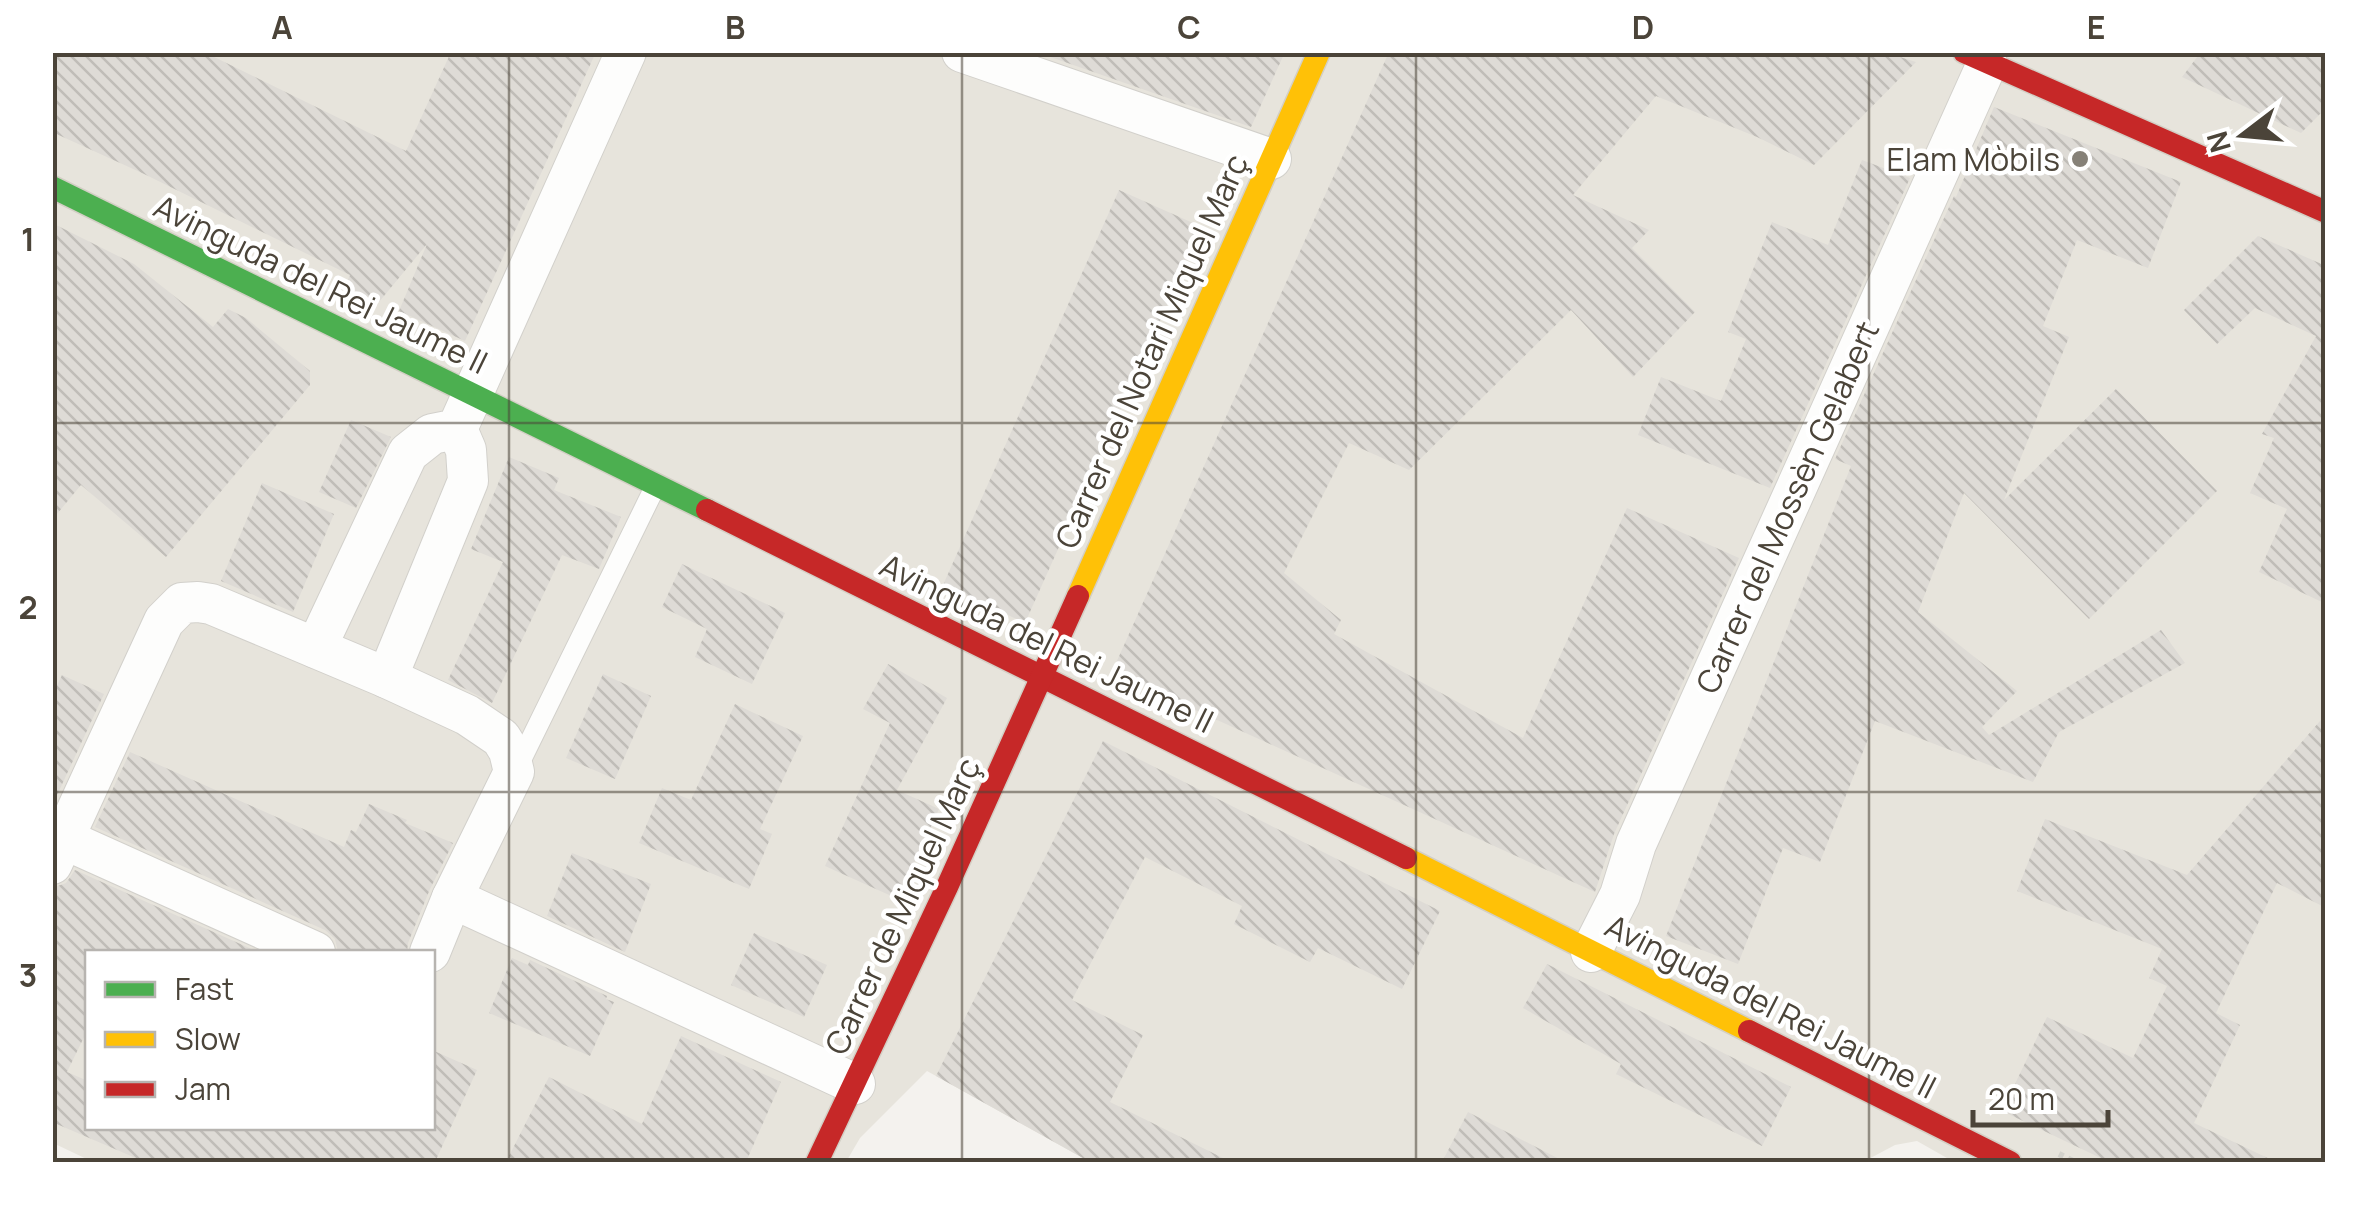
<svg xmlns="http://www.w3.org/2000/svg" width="2378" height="1215" font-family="Manrope,sans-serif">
	<defs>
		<pattern id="building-back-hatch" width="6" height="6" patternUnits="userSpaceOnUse" patternTransform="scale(2.5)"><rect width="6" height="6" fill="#dedbd6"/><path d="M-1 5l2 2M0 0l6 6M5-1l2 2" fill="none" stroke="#c0bdb8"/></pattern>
	</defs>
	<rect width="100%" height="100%" fill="#f4f2ee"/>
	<!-- residential -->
	<path fill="#e7e4dc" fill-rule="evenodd" d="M 52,53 L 2325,53 L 2325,1162 L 1954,1162 L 1917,1141 L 1895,1145 L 1863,1162 L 1090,1162 L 927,1071 L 860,1138 L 846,1162 L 93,1162 L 53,1143 ZM 88,952 L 432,952 L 432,1128 L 88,1128 Z"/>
	<!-- building -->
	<g fill="url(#building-back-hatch)">
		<path d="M 52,52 L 204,52 L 406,151 L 451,52 L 596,52 L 465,341 L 399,311 L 427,244 L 379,302 L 345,286 L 350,275 L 142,173 L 52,132 Z"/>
		<path d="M 1036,52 L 1285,52 L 1251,127 Z"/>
		<path d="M 1389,52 L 1884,52 L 1916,62 L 1814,165 L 1757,137 L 1656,96 L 1573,195 L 1649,230 L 1632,248 L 1695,312 L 1633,377 L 1571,310 L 1409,470 L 1349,443 L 1284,573 L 1341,620 L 1334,634 L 1523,738 L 1627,508 L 1739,558 L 1614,834 L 1595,892 L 1112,672 Z"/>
		<path d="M 2201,52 L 2326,52 L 2326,108 L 2301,133 L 2182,77 Z"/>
		<path d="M 1994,107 L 2181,182 L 2148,268 L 2077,240 L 2043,326 L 2069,337 L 2004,500 L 2116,389 L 2217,491 L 2089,619 L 1964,493 L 1918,612 L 2017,691 L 1982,727 L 1989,735 L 2161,630 L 2185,663 L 2059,732 L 2033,782 L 1875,721 L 1820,862 L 1783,848 L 1738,964 L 1666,936 L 1851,466 L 1835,459 L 1954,196 L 1956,197 Z"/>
		<path d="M 1862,160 L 1910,178 L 1770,488 L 1638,435 L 1661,377 L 1721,401 L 1746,339 L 1728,332 L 1772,222 L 1828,245 Z"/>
		<path d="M 1119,190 L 1202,227 L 1025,623 L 943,585 Z"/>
		<path d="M 52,223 L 134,264 L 213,327 L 228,309 L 246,318 L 310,371 L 310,385 L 166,557 L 81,485 L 52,520 Z"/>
		<path d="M 2258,236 L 2326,266 L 2326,604 L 2259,572 L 2287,509 L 2250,493 L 2274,438 L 2262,434 L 2316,336 L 2255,308 L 2217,344 L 2184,310 Z"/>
		<path d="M 351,420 L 391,437 L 356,508 L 319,492 Z"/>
		<path d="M 509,457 L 559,478 L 554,490 L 621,517 L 599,569 L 562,555 L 492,703 L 448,680 L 503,562 L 471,549 Z"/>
		<path d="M 262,483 L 334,514 L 293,612 L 221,581 Z"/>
		<path d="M 682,564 L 785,613 L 752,684 L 695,657 L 707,629 L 662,607 Z"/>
		<path d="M 888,664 L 947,698 L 897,790 L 939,809 L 898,899 L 825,866 L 890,723 L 863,709 Z"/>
		<path d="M 603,674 L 651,696 L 615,779 L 566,758 Z"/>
		<path d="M 62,675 L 104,694 L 52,806 L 52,696 Z"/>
		<path d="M 735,704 L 803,736 L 760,829 L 772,834 L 749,889 L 639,843 L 662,788 L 691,800 Z"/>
		<path d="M 2326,714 L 2326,908 L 2277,883 L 2216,1013 L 2240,1025 L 2194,1123 L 2276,1162 L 2109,1162 L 2002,1111 L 2047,1017 L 2133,1058 L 2167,986 L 2149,978 L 2162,949 L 2017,891 L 2045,819 L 2187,875 Z"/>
		<path d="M 1103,741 L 1440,911 L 1402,989 L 1318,948 L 1310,962 L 1234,924 L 1242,906 L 1145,857 L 1072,1000 L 1143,1035 L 1110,1102 L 1231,1162 L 1090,1162 L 936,1076 Z"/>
		<path d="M 130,752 L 344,847 L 351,830 L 356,832 L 369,804 L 407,820 L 405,823 L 453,843 L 430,889 L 408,943 L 407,952 L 338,952 L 335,939 L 325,930 L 95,827 Z"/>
		<path d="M 572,853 L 651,884 L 625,952 L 547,916 Z"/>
		<path d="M 75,870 L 258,952 L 88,952 L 88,1029 L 67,1072 L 88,1081 L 88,1128 L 432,1128 L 432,1050 L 477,1070 L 435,1162 L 145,1162 L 52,1122 L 52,888 L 66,883 Z"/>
		<path d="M 754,933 L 827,965 L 804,1017 L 731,985 Z"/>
		<path d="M 512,958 L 528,965 L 530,960 L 607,996 L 606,999 L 614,1002 L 590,1056 L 489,1013 Z"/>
		<path d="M 1547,964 L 1791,1087 L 1762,1146 L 1616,1074 L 1621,1064 L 1523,1008 Z"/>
		<path d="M 681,1036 L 781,1082 L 746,1162 L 506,1162 L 549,1077 L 642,1124 Z"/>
		<path d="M 1468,1112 L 1565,1162 L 1442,1162 Z"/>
	</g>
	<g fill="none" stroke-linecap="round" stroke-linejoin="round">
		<!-- lane casing -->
		<g stroke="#d2d0cb" stroke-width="22">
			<path id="lane" d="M 518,766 L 655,487"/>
		</g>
		<!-- street casing -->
		<g stroke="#d2d0cb" stroke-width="42">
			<g id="street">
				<path d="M 962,52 L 1271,159"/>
				<path d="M 316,648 L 408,453 L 432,434 L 457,429 L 626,52"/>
				<path d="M 387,678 L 468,481 L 466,450 L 457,429"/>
				<path d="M 64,839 L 315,952"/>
				<path d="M 52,864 L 164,621 L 182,603 L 198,602 L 211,604 L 387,678 L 467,715 L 501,738 L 509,751 L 514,772 L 452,898 L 430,952"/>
				<path d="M 452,898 L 855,1084"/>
				<path d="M 1591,952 L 1620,895 L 1636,844 L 1718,662 L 1987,64"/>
			</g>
		</g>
		<!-- fast casing -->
		<g stroke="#d3cfc5" stroke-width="25">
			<path id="fast" d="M 52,187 L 707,510"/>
		</g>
		<!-- slow casing -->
		<g stroke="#d3cfc5" stroke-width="25">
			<g id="slow">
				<path d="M 1078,596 L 1319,52"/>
				<path d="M 1406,858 L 1749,1031"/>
			</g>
		</g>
		<!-- jam casing -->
		<g stroke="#d3cfc5" stroke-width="25">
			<g id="jam">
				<path d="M 1964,52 L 2326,212"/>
				<path d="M 707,510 L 1406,858"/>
				<path d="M 1749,1031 L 2010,1162"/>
				<path d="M 817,1162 L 947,887 L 1078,596"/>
			</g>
		</g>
		<!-- path -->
		<path stroke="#d3d2cc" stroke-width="6" stroke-dasharray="5 5" stroke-linecap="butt" d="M 2059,1154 L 2075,1162"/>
		<!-- lane -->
		<use href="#lane" stroke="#fdfdfc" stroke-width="20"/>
		<!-- street -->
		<use href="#street" stroke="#fdfdfc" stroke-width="40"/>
		<!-- fast -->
		<use href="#fast" stroke="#4caf50" stroke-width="22"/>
		<!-- slow -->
		<use href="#slow" stroke="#ffc107" stroke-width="22"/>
		<!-- jam -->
		<use href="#jam" stroke="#c62828" stroke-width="22"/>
	</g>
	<!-- grid -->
	<path fill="none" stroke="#4b4439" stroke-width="2.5" stroke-opacity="0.55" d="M 509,52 L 509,1162M 962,52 L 962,1162M 1416,52 L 1416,1162M 1869,52 L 1869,1162M 52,423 L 2326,423M 52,792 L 2326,792"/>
	<!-- markers -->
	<circle fill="#868178" stroke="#fff" stroke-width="4" cx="2080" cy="159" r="10"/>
	<g text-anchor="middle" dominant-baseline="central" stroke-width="9" stroke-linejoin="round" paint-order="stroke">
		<!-- poi labels -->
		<g font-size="32" fill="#4b4439" stroke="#fff" text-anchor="end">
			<text x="2060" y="159">Elam Mòbils</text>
		</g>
		<!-- street labels -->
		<g font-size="32" fill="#4b4439" stroke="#fff">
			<text transform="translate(321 284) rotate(26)">Avinguda del Rei Jaume II</text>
			<text transform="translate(1151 351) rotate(-66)">Carrer del Notari Miquel Març</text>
			<text transform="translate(1787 507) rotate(-66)">Carrer del Mossèn Gelabert</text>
			<text transform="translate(1047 643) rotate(26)">Avinguda del Rei Jaume II</text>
			<text transform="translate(902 906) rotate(-65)">Carrer de Miquel Març</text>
			<text transform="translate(1771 1006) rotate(27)">Avinguda del Rei Jaume II</text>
		</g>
	</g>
	<!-- border -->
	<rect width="2378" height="1215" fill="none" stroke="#ffffff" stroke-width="110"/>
	<!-- legend -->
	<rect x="85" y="950" width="350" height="180" fill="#ffffff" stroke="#b7b4b0" stroke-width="2.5"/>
	<rect x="105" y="982" width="50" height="15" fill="#4caf50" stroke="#b7b4b0" stroke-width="2.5"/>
	<text x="175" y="1000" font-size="30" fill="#4b4439">Fast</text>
	<rect x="105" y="1032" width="50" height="15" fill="#ffc107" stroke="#b7b4b0" stroke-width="2.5"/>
	<text x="175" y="1050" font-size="30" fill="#4b4439">Slow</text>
	<rect x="105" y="1082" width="50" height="15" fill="#c62828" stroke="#b7b4b0" stroke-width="2.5"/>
	<text x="175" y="1100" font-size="30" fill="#4b4439">Jam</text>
	<!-- north arrow -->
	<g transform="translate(2243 135) rotate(254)" stroke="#ffffff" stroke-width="8" paint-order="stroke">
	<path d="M0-8L18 38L0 25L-18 38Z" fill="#4b4439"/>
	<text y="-15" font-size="28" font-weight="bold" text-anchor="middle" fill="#4b4439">N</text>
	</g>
	<!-- scale -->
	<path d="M1973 1110v15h135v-15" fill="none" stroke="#4b4439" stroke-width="5"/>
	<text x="1988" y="1110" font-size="30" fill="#4b4439" stroke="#ffffff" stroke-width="8" paint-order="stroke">20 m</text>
	<rect x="55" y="55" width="2268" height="1105" fill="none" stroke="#4b4439" stroke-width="4"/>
	<g font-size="32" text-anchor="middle" font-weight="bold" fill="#4b4439">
		<text x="282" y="39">A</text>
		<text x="735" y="39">B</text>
		<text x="1189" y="39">C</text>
		<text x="1643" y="39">D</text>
		<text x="2096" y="39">E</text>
		<text x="28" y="251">1</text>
		<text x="28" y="619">2</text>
		<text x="28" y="987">3</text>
	</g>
</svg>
